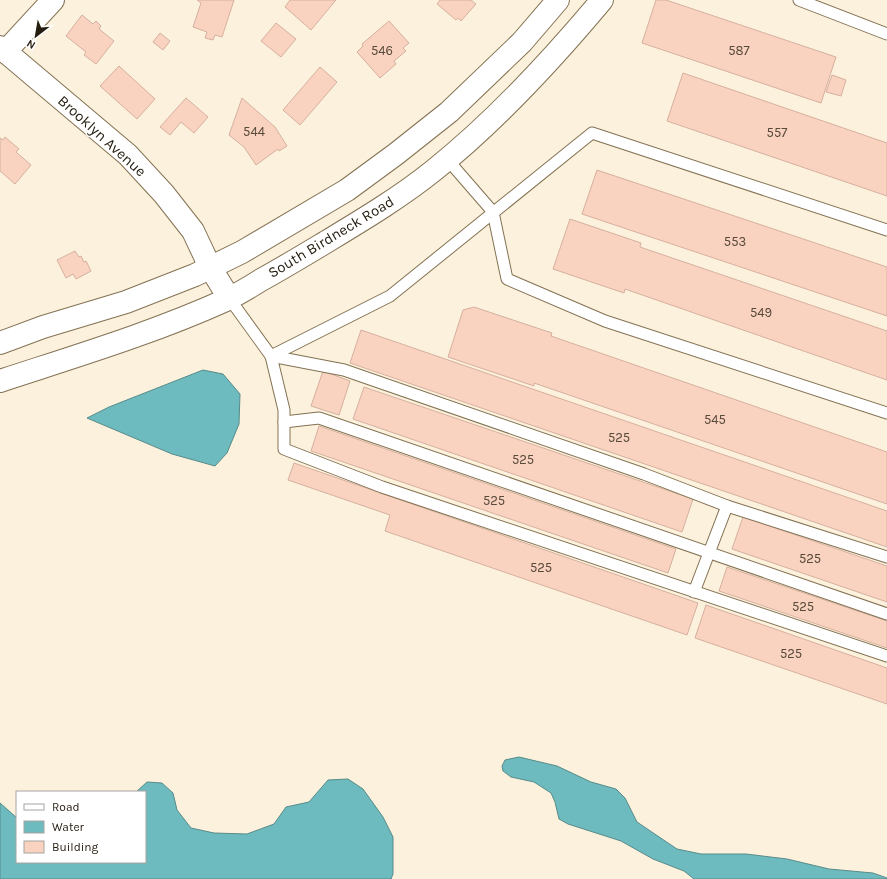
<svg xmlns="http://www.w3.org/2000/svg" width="887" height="879" font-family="Karla,sans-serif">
	<rect width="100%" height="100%" fill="#fcf1dc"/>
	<!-- water -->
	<g fill="#6dbbbe" stroke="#578b8a">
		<path d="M 203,370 L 223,374 L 240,394 L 239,424 L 227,453 L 215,466 L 172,454 L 87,418 L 109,407 Z"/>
		<path d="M 519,757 L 557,766 L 591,782 L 616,789 L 625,798 L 637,822 L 677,849 L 701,854 L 746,854 L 787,859 L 829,869 L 873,873 L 887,878 L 887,879 L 694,879 L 684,871 L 653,859 L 621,841 L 568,824 L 559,819 L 555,802 L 551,793 L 534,782 L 511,777 L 503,771 L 502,766 L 505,760 Z"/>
		<path d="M 348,779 L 363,789 L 383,817 L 393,837 L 393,874 L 391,879 L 0,879 L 0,803 L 17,818 L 17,862 L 145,862 L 145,792 L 136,792 L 147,782 L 162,783 L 173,793 L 177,810 L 191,828 L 214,833 L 247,834 L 274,824 L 286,807 L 309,802 L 328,780 Z"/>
	</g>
	<!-- building -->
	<g fill="#f9d2c0" stroke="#d6b09f">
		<path d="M 197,0 L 234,0 L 222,37 L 215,35 L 213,40 L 205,38 L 207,32 L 193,27 L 201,3 Z"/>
		<path d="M 290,0 L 336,0 L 311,30 L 285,7 Z"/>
		<path d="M 440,0 L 471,0 L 476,4 L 461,21 L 458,18 L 456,20 L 437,4 Z"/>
		<path d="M 656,0 L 666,0 L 836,57 L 821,103 L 642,43 Z"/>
		<path d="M 82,15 L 93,24 L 96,21 L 101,26 L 99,29 L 114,41 L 96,64 L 84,55 L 86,52 L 66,36 Z"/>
		<path d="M 389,21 L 409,43 L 403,48 L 406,51 L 394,61 L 396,64 L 380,78 L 357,52 L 363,46 L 362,44 Z"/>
		<path d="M 276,23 L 296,39 L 281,57 L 261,41 Z"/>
		<path d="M 160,33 L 170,41 L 163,50 L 153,42 Z"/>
		<path d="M 119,66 L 155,99 L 137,119 L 100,86 Z"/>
		<path d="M 320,67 L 337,82 L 300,125 L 283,110 Z"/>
		<path d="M 683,73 L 887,143 L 887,196 L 667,121 Z"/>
		<path d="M 832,75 L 846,80 L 841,96 L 826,92 Z"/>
		<path d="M 186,98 L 208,117 L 194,133 L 181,122 L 170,135 L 160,127 Z"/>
		<path d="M 242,98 L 275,127 L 287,146 L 279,151 L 278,149 L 256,165 L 244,147 L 229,135 Z"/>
		<path d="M 5,137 L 19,149 L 16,152 L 31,165 L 15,184 L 0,171 L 0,138 L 3,140 Z"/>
		<path d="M 597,170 L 887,267 L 887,316 L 582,214 Z"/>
		<path d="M 570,219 L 641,243 L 640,247 L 887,331 L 887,380 L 625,289 L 624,293 L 553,269 Z"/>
		<path d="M 75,251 L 79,257 L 81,256 L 84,262 L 86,261 L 91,271 L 76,279 L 73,274 L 66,278 L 57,260 Z"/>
		<path d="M 474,307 L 552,333 L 551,336 L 887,452 L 887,504 L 534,383 L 534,386 L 448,357 L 463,310 Z"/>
		<path d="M 361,330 L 887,511 L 887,547 L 350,363 Z"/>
		<path d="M 323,371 L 350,381 L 339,415 L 311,406 Z"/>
		<path d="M 364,387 L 693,499 L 682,532 L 353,419 Z"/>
		<path d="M 319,426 L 676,549 L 668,573 L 311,451 Z"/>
		<path d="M 294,463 L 698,603 L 687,635 L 385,531 L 390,515 L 288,480 Z"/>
		<path d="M 743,517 L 887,566 L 887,602 L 732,549 Z"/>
		<path d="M 727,567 L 887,621 L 887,648 L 719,591 Z"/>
		<path d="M 706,605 L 887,668 L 887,704 L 695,638 Z"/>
	</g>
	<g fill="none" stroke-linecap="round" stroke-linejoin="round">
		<!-- service casing -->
		<g stroke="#837253" stroke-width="13">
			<g id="service">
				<path d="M 799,0 L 887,34"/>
				<path d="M 447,159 L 493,212 L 507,279 L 605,321 L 887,413"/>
				<path d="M 229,298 L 271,356 L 390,296 L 592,133 L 887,230"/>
				<path d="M 284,422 L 319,418 L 887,614"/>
				<path d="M 887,557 L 727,506 L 644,474 L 344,370 L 271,356 L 284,410 L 284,449 L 382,487 L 887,656"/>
				<path d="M 694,592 L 727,506"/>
			</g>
		</g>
		<!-- minor casing -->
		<g stroke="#837253" stroke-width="24">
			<g id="minor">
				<path d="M 0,47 L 128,155 L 164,194 L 193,231 L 210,267 L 229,298"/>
				<path d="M 5,52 L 53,0"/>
			</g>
		</g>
		<!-- secondary casing -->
		<g stroke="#837253" stroke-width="24">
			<g id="secondary">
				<path d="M 0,343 L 43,327 L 126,302 L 195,275 L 242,252 L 347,190 L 396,154 L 449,112 L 522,42 L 558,0"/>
				<path d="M 0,381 C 76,356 153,333 226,300 C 238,294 250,287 261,280 C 281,269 301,257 321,245 C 359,222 398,199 433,171 C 496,121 551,61 602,0"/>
			</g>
		</g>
		<!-- service -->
		<use href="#service" stroke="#fff" stroke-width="11"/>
		<!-- minor -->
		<use href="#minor" stroke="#fff" stroke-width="22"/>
		<!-- secondary -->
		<use href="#secondary" stroke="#fff" stroke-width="22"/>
	</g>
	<g text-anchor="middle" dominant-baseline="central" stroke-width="3" stroke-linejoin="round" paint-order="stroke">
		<!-- number labels -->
		<g font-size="13" fill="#584a3b">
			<text x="382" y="50">546</text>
			<text x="739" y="50">587</text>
			<text x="254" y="131">544</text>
			<text x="777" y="132">557</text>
			<text x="735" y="241">553</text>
			<text x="761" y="312">549</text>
			<text x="715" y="419">545</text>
			<text x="619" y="437">525</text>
			<text x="523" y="459">525</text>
			<text x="494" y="500">525</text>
			<text x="810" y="558">525</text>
			<text x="541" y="567">525</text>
			<text x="803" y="606">525</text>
			<text x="791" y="653">525</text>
		</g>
		<!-- street labels -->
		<g font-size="15" fill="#231c0f" stroke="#fff">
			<text transform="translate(102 136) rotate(42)">Brooklyn Avenue</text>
			<text transform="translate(331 237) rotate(-31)">South Birdneck Road</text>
		</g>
	</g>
	<!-- legend -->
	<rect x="16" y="791" width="130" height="72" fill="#ffffff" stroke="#a7a49f"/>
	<rect x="24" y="804" width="20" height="6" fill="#ffffff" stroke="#a7a49f"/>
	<text x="52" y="811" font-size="12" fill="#231c0f">Road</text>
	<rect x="24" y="821" width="20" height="12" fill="#6dbbbe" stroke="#a7a49f"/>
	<text x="52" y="831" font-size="12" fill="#231c0f">Water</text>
	<rect x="24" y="841" width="20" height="12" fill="#f9d2c0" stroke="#a7a49f"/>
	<text x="52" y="851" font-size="12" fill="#231c0f">Building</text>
	<!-- north arrow -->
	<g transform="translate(36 36) rotate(211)" stroke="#ffffff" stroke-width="3" paint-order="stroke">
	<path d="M0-3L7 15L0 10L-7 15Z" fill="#231c0f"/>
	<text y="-6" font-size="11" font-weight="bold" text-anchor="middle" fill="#231c0f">N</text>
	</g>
</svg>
